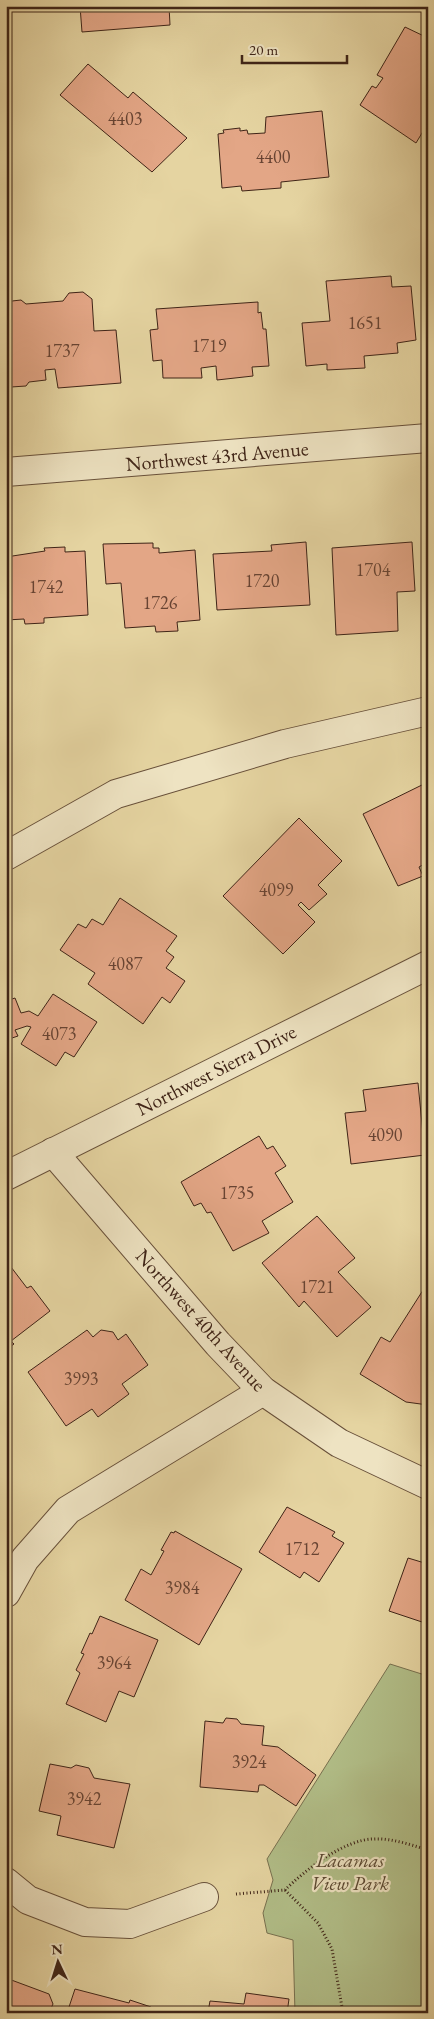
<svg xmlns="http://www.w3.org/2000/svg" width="434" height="2019" font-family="'EB Garamond',serif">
	<rect width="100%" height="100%" fill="#e5d4a1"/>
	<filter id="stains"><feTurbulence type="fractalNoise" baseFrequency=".004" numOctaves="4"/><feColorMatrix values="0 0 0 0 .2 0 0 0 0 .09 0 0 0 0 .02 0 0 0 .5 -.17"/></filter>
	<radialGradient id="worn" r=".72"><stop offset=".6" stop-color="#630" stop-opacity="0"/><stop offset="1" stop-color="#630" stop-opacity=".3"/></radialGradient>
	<!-- green -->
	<path fill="#b1bd87" stroke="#78704f" d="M 390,1664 L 428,1676 L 428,2013 L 295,2013 L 293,1940 L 267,1933 L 263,1913 L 273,1880 L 267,1859 Z"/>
	<!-- building -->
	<g fill="#e3a686" stroke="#3f2417">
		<path d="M 80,6 L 169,6 L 170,25 L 82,32 Z"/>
		<path d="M 405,27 L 428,38 L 428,123 L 416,143 L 360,105 L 372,86 L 376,88 L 383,78 L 377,75 Z"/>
		<path d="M 88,64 L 128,98 L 133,92 L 187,138 L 152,172 L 60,95 Z"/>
		<path d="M 322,111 L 329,177 L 281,182 L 281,188 L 242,191 L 241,186 L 222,188 L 218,134 L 224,133 L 223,130 L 240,128 L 240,131 L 247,130 L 248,134 L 265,133 L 266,117 Z"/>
		<path d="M 391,276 L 392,287 L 411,286 L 416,340 L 397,343 L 398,353 L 364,356 L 365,368 L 327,370 L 327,364 L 306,366 L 302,323 L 330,321 L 326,281 Z"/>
		<path d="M 83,292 L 92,299 L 94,331 L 116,330 L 121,383 L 58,388 L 55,369 L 45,370 L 46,380 L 29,382 L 26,386 L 11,387 L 6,383 L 6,306 L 9,306 L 12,301 L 21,300 L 26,304 L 63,301 L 69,293 Z"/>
		<path d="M 258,302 L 258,313 L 261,312 L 263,329 L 266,329 L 269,366 L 252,367 L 253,376 L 217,380 L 216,366 L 201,368 L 202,378 L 163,378 L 162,360 L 153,361 L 150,330 L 158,329 L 156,309 Z"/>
		<path d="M 306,542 L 310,605 L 217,610 L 213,554 L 272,551 L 271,545 Z"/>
		<path d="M 412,542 L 415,591 L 397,592 L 398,631 L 336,635 L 332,548 Z"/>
		<path d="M 153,543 L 153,548 L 159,548 L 159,553 L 195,550 L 200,620 L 177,622 L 178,631 L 156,632 L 155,626 L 125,628 L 121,583 L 106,584 L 103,544 Z"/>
		<path d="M 65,547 L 65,552 L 85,551 L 88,615 L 44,618 L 44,623 L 25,624 L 24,619 L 6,620 L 6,557 L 45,551 L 44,548 Z"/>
		<path d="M 428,782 L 428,862 L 419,867 L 423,876 L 398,886 L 363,814 Z"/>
		<path d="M 299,818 L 342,861 L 318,885 L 327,894 L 309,910 L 301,902 L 298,905 L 315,922 L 283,954 L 223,896 Z"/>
		<path d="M 120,898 L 177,936 L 166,951 L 174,957 L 166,968 L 185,981 L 170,1003 L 162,997 L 143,1024 L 88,984 L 95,973 L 60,950 L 78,924 L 86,928 L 92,919 L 103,925 Z"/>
		<path d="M 53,994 L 97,1022 L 74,1057 L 65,1052 L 56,1066 L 21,1044 L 31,1027 L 27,1026 L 15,1030 L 18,1036 L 6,1040 L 6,1001 L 15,998 L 21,1013 L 29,1011 L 38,1016 Z"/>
		<path d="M 418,1083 L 425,1155 L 351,1164 L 345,1113 L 366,1111 L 363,1090 Z"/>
		<path d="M 259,1136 L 267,1149 L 273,1146 L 286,1166 L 275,1173 L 293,1202 L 262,1221 L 269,1233 L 233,1251 L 211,1212 L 207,1213 L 201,1203 L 194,1206 L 181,1182 Z"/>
		<path d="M 317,1216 L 355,1258 L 338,1272 L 371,1307 L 337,1337 L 304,1301 L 299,1307 L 262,1263 Z"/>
		<path d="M 6,1267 L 8,1269 L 11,1267 L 27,1288 L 31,1286 L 50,1311 L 11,1341 L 14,1344 L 6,1350 Z"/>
		<path d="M 425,1287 L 428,1288 L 428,1405 L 406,1402 L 360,1374 L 381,1337 L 390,1342 Z"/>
		<path d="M 87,1330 L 93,1337 L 101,1330 L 113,1332 L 118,1340 L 126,1334 L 148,1365 L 122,1384 L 129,1394 L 98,1417 L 92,1409 L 66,1426 L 28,1372 Z"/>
		<path d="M 287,1507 L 335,1532 L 332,1536 L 344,1543 L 319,1582 L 304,1572 L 300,1578 L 259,1552 Z"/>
		<path d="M 175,1531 L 242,1569 L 199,1645 L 125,1600 L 141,1569 L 151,1575 L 164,1551 L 161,1550 L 171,1532 L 174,1533 Z"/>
		<path d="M 408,1558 L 428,1564 L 428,1624 L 389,1611 Z"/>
		<path d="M 100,1616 L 158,1640 L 134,1697 L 119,1691 L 106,1722 L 66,1704 L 80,1673 L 76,1670 L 84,1654 L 81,1653 L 90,1633 L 92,1634 Z"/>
		<path d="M 226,1718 L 237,1719 L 241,1724 L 264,1726 L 262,1745 L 278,1747 L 316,1775 L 296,1806 L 264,1785 L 259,1785 L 258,1792 L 200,1787 L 205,1721 L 223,1723 Z"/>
		<path d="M 50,1764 L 71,1768 L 76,1765 L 89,1768 L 94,1778 L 130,1784 L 114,1848 L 57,1835 L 61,1816 L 39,1811 Z"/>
		<path d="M 6,1978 L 49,1994 L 53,2004 L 49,2013 L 6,2013 Z"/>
		<path d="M 75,1989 L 129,2003 L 130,2000 L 151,2007 L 149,2013 L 67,2013 Z"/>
		<path d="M 246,1993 L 289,1999 L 287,2013 L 191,2013 L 191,2011 L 208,2012 L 210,2001 L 244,2004 Z"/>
	</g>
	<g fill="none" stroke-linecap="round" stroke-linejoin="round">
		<!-- minor casing -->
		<g stroke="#68503a" stroke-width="30">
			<g id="minor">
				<path d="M 6,472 L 428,438"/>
				<path d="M 6,856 L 116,794 L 285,744 L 428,711"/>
				<path d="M 53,1152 L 218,1344 L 263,1391 L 339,1443 L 428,1485"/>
				<path d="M 6,1176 L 428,965"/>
				<path d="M 6,1593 L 25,1559 L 68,1510 L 263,1391"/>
				<path d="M 6,1882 L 28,1900 L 85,1922 L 130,1924 L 204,1897"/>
			</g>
		</g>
		<!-- path -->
		<g stroke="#3f2417" stroke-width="3" stroke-dasharray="1 2.5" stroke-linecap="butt">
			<path d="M 285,1890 L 318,1923 L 332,1949 L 343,2013"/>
			<path d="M 236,1894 L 285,1890 C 305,1870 345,1839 374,1839 C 392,1838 411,1845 428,1850"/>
		</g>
		<!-- minor -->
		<use href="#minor" stroke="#eee3c2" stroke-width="28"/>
	</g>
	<g text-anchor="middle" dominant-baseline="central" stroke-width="4.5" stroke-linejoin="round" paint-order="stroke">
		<!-- number labels -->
		<g font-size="18" fill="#684433">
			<text x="125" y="118">4403</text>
			<text x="273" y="156">4400</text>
			<text x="365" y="322">1651</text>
			<text x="209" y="345">1719</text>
			<text x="62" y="350">1737</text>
			<text x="373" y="569">1704</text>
			<text x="262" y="580">1720</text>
			<text x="46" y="586">1742</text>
			<text x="160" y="602">1726</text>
			<text x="276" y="889">4099</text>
			<text x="125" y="963">4087</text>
			<text x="59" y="1033">4073</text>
			<text x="385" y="1134">4090</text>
			<text x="237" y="1192">1735</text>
			<text x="317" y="1286">1721</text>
			<text x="81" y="1378">3993</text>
			<text x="302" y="1548">1712</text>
			<text x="182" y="1587">3984</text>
			<text x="114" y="1662">3964</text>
			<text x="249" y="1761">3924</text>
			<text x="84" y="1798">3942</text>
		</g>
		<!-- street labels -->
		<g font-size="20" fill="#3f2417" stroke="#eee3c2">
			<text transform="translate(217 456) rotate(-5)">Northwest 43rd Avenue</text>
			<text transform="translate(216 1070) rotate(-27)">Northwest Sierra Drive</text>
			<text transform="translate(201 1320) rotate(48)">Northwest 40th Avenue</text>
		</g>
		<!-- park labels -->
		<g font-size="20" font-style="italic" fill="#5c4a33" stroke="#eee3c2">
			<text x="350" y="1860">Lacamas<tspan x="350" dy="23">View Park</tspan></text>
		</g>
	</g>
	<!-- margin -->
	<rect width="434" height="2019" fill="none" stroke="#e5d4a1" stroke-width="25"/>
	<rect x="8" y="8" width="419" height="2004" fill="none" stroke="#3f2417" stroke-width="2.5"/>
	<rect x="12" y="12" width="409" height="1994" fill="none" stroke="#3f2417"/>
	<!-- north arrow -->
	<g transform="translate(58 1962) rotate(356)" stroke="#eee3c2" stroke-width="4" paint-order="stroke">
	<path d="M0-4L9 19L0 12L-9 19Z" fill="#3f2417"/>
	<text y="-8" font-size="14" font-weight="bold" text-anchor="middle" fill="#3f2417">N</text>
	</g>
	<!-- scale -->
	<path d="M242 55v8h105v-8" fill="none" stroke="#3f2417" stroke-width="2.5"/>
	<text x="249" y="55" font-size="15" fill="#3f2417" stroke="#eee3c2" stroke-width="4" paint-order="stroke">20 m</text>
	<rect width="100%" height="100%" filter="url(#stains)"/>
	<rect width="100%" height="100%" fill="url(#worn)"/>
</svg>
